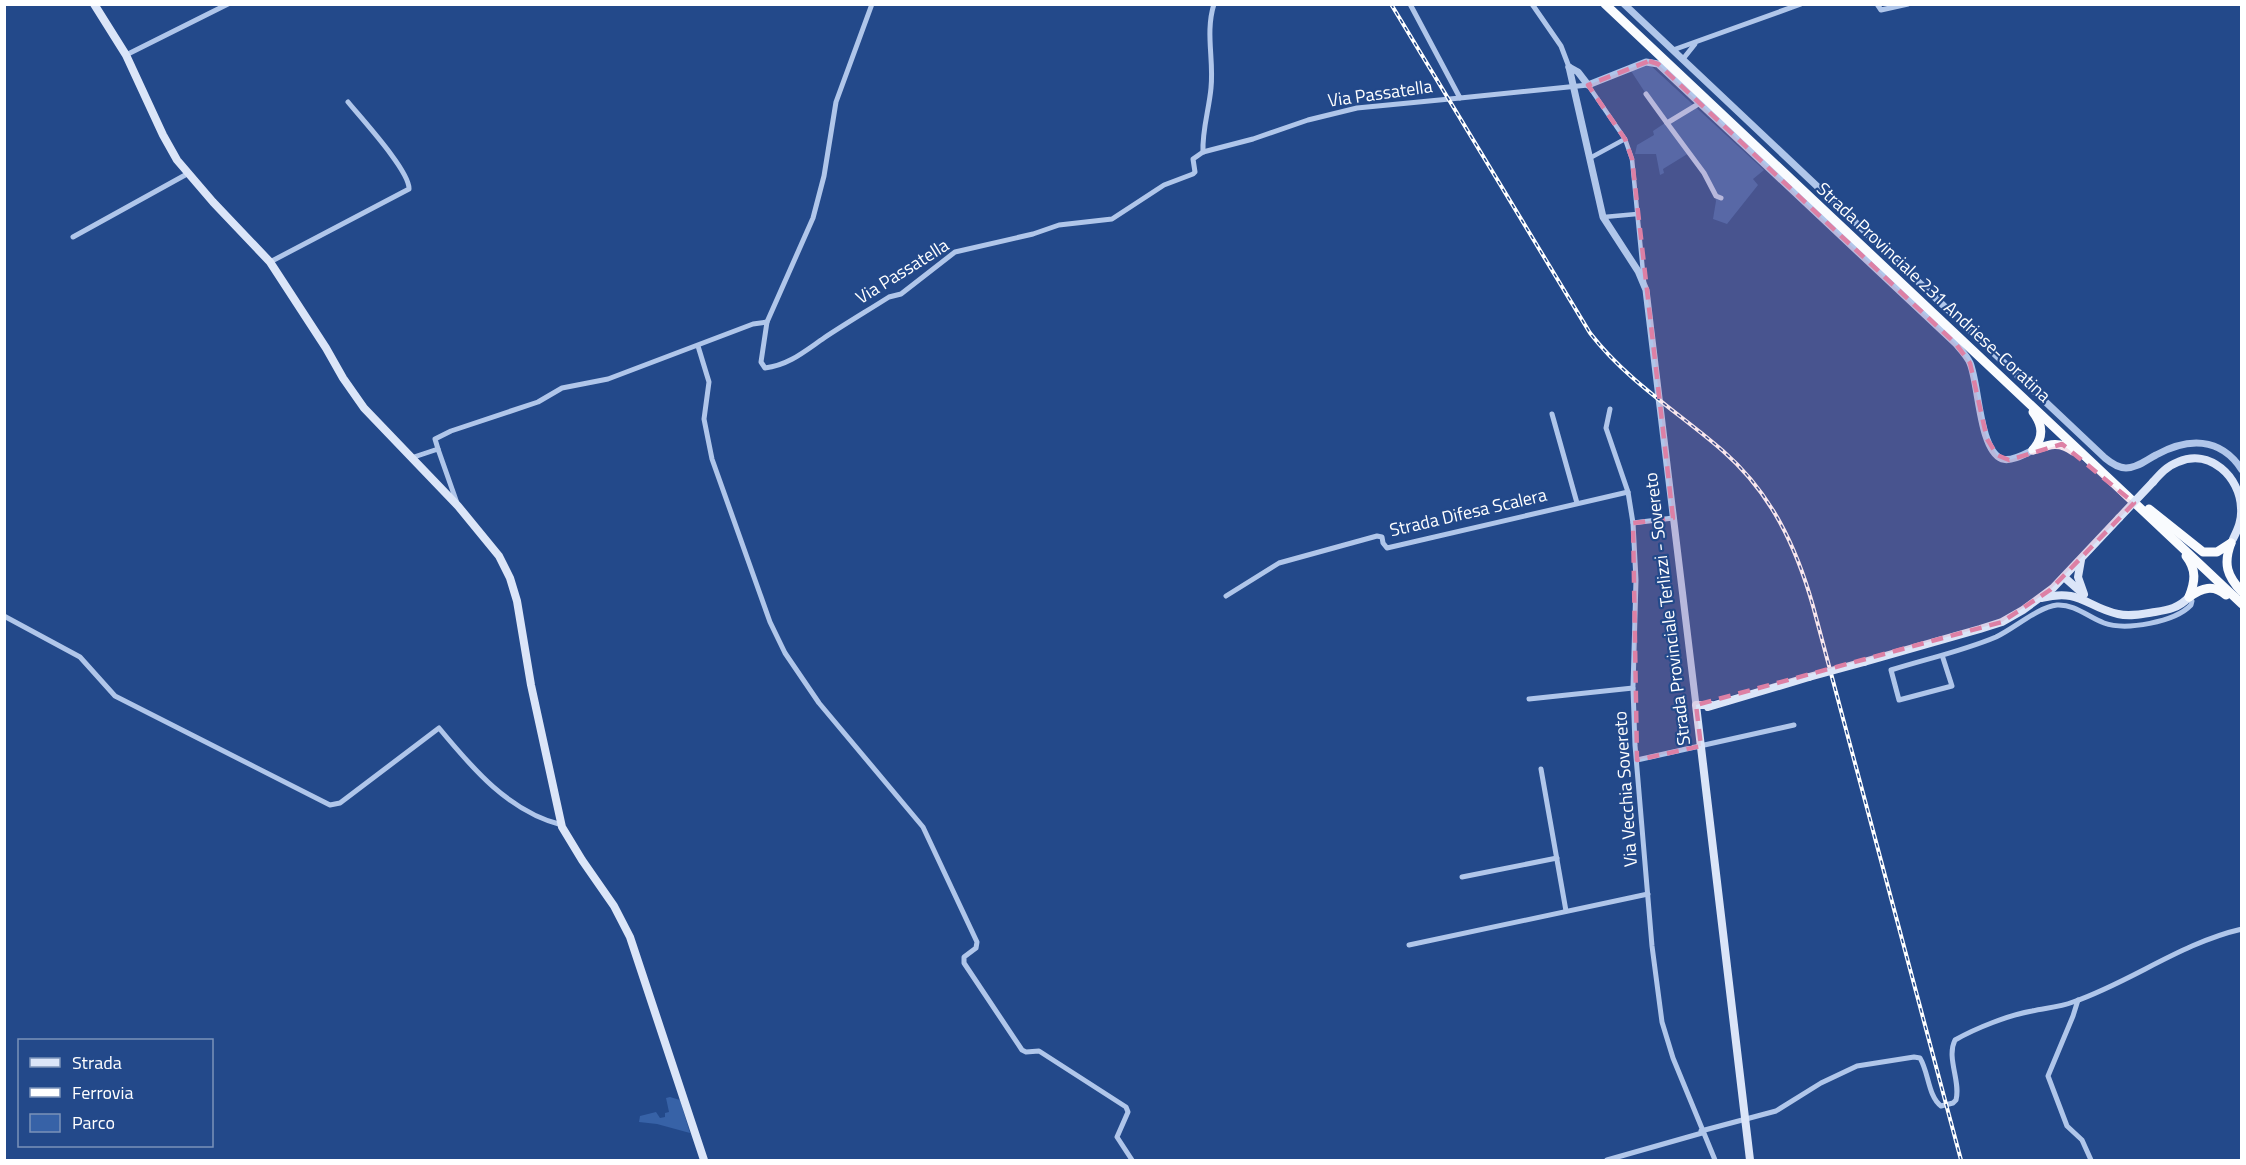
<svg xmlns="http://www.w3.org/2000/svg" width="2246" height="1165" font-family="'Titillium Web',sans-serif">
	<rect width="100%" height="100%" fill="#23498a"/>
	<!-- green -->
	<g fill="#3762a7">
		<path d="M 1649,64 L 1764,170 L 1753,179 L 1758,185 L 1727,224 L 1713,219 L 1716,201 L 1713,190 L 1689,153 L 1663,169 L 1664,173 L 1660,175 L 1656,154 L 1635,154 L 1637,145 L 1654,135 L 1653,131 L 1665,123 L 1631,71 Z"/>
		<path d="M 670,1097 L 680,1100 L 690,1133 L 657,1124 L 639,1122 L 640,1116 L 656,1112 L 660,1118 L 665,1117 L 665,1113 L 669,1112 L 666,1098 Z"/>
	</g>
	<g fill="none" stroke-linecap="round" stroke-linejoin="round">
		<!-- pedestrian -->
		<g stroke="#b0c6ea" stroke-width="4.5">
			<path d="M 1588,85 L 1625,139 L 1632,159 L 1644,282"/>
			<path d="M 1590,158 L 1625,139"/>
			<path d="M 1604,217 L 1637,214"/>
		</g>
		<!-- minor -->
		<g stroke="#b0c6ea" stroke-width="5">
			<path d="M 872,4 L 836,102 L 824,176 L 813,218 L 767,322 L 761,362 L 765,368 C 789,365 805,351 824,338 C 845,324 867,311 889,297 L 901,294 L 955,252 L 1033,234 L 1059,225 L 1112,219 L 1164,185 L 1193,174 L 1195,172 L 1193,159 L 1203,152 L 1253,139 L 1308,120 L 1357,108 L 1460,98"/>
			<path d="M 1410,4 L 1460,98 L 1588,85"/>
			<path d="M 1532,4 L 1561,46 L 1569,67"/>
			<path d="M 1877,4 L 1881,10 L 1908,4"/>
			<path d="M 1673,50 L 1801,4"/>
			<path d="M 126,55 L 228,4"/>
			<path d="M 1683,59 L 1695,44"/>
			<path d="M 1646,94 L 1667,123 L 1700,103"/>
			<path d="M 1667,123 L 1704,173 L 1716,196 L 1721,198"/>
			<path d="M 1203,152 C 1202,130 1209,110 1211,88 C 1214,59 1205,33 1214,4"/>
			<path d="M 73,237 L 187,174"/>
			<path d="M 270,262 L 409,189 C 410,171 361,118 348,102"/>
			<path d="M 698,346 L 709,382 L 704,419 L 712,459 L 770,622 L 785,653 L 819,703 L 923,827 L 977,942 L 976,948 L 964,957 L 964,963 L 1022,1050 L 1026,1052 L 1039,1051 L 1126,1107 L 1128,1112 L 1117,1137 L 1132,1160"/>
			<path d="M 1610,409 L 1606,428 L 1628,492 L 1633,523 L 1636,580 L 1633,688 L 1635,745 L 1652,946 L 1662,1022 L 1673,1058 L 1715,1160"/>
			<path d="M 1552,414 L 1577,503"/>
			<path d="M 438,449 L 435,439 L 451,431 L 538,402 L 562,388 L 608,379 L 753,324 L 767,322"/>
			<path d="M 411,458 L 438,449 L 457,503"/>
			<path d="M 1633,523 L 1673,518"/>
			<path d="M 1226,596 L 1279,563 L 1377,536 L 1382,537 L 1383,543 L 1387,548 L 1628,492"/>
			<path d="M 4,616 L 80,657 L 115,696 L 330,805 L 340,803 L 439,728 C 472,768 509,812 562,825"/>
			<path d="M 1943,658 L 1952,686 L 1899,700 L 1891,670 C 1926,659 1963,651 1996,637 C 2015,628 2038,607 2057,605 C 2075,604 2088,617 2104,623 C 2126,631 2175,622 2191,605 L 2192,601 L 2189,597"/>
			<path d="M 1529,699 L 1633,688"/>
			<path d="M 1637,760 L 1794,725"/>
			<path d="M 1541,769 L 1566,911"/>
			<path d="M 1462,877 L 1557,858"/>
			<path d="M 1409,945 L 1648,894"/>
			<path d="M 2078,1000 L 2073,1016 L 2048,1076 L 2067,1126 L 2082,1140 L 2091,1160"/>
			<path d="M 1701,1131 L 1776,1111 L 1821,1083 L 1857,1066 L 1914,1057 L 1920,1058 C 1929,1073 1928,1096 1941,1106 L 1953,1103 L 1956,1100 C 1961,1081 1946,1058 1955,1040 C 1976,1028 2009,1015 2032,1011 C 2046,1008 2060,1007 2073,1002 C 2131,982 2181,943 2242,929"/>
			<path d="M 1607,1160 L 1702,1133"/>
		</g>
		<!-- tertiary -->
		<g stroke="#b0c6ea" stroke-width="7">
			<path d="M 1624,4 L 2105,458 C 2111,463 2118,468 2126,468 C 2137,468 2146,460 2156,455 C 2187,438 2220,436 2242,470"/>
			<path d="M 1569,67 L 1578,72 L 1588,85 L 1646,62 L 1658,64 L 1956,344 C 1961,350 1967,356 1970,363 C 1979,384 1979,450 2002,459 C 2011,462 2025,454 2033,450"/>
			<path d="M 1569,67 L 1603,217 L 1638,271 L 1646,290 L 1696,705"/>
		</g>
		<!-- secondary -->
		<g stroke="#dbe5f8" stroke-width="8">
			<path d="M 94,4 L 126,55 L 163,135 L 177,160 L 213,202 L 270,262 L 326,348 L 343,378 L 364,408 L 458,506 L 499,556 L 510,578 L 517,601 L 531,685 L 562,827 L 582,860 L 614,906 L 630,937 L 704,1160"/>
			<path d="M 2153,482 C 2160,474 2167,466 2178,462 C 2210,448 2240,477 2241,508 C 2242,520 2238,529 2233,539"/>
			<path d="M 2081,560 L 2078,577 L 2084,594"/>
			<path d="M 2064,577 L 2081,592"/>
			<path d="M 2042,598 C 2080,588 2086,607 2118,614 C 2130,617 2143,614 2155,612 C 2168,610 2179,608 2189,597"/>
			<path d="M 1864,662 L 1980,629 L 2002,622 L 2023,610 L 2053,588 L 2119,518"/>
			<path d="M 1711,705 L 1696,705 L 1750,1160"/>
			<path d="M 1708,707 L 1809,677"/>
		</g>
		<!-- trunk -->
		<g stroke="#f9fbfe" stroke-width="9">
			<path d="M 1605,4 L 2242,604"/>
			<path d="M 2033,412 C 2043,425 2044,437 2033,450"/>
			<path d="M 2033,450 C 2048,445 2059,440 2073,451"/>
			<path d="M 2149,509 L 2203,552 L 2217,552 L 2231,543"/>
			<path d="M 2231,543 C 2223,564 2227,576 2242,592"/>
			<path d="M 2186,556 C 2197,570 2195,582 2189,597"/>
			<path d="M 2189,597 C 2202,588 2213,584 2226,595"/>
		</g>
		<!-- rail casing -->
		<g stroke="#fff" stroke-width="4">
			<path id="rail" d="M 1391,4 L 1590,333 C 1627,381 1678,412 1723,451 C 1771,493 1796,546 1813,606 L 1961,1160"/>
		</g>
		<!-- rail -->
		<use href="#rail" stroke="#23498a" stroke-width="1.5" stroke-dasharray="4.5" stroke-linecap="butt"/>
		<!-- secondary-bridge -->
		<g stroke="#dbe5f8" stroke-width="8">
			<path d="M 2119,518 L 2153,482"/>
			<path d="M 1809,677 L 1864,662"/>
		</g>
	</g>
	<!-- marked area -->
	<path fill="#dd80a5" fill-opacity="0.2" stroke="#dd80a5" stroke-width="4.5" stroke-dasharray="12 8" stroke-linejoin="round" d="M 1649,61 L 1658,64 L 1956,344 L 1970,363 L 1987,439 L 1997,455 L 2009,460 L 2062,444 L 2134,503 L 2050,590 L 2002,622 L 1696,705 L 1701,746 L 1637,760 L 1633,523 L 1673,518 L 1632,159 L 1625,139 L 1588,85 Z"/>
	<g text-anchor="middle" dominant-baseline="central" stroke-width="4.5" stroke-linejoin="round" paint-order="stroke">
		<!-- street labels -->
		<g font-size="18" fill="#fff" stroke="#23498a">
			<text transform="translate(1380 93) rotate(-8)">Via Passatella</text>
			<text transform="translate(902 271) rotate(-32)">Via Passatella</text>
			<text transform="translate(1934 292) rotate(43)">Strada Provinciale 231 Andriese-Coratina</text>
			<text transform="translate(1468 512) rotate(-13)">Strada Difesa Scalera</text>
			<text transform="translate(1667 609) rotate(-97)">Strada Provinciale Terlizzi - Sovereto</text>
			<text transform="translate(1625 789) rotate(-94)">Via Vecchia Sovereto</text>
		</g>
	</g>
	<!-- border -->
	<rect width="2246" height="1165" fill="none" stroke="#ffffff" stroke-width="12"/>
	<!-- legend -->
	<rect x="18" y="1039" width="195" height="108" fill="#23498a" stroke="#7b92b9" stroke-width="1.5"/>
	<rect x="30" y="1058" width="30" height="9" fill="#dbe5f8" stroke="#7b92b9" stroke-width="1.5"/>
	<text x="72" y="1069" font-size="18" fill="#ffffff">Strada</text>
	<rect x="30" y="1088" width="30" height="9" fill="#ffffff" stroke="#7b92b9" stroke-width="1.5"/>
	<text x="72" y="1099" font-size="18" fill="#ffffff">Ferrovia</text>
	<rect x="30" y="1114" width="30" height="18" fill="#3762a7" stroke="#7b92b9" stroke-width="1.5"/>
	<text x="72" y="1129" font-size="18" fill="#ffffff">Parco</text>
</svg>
